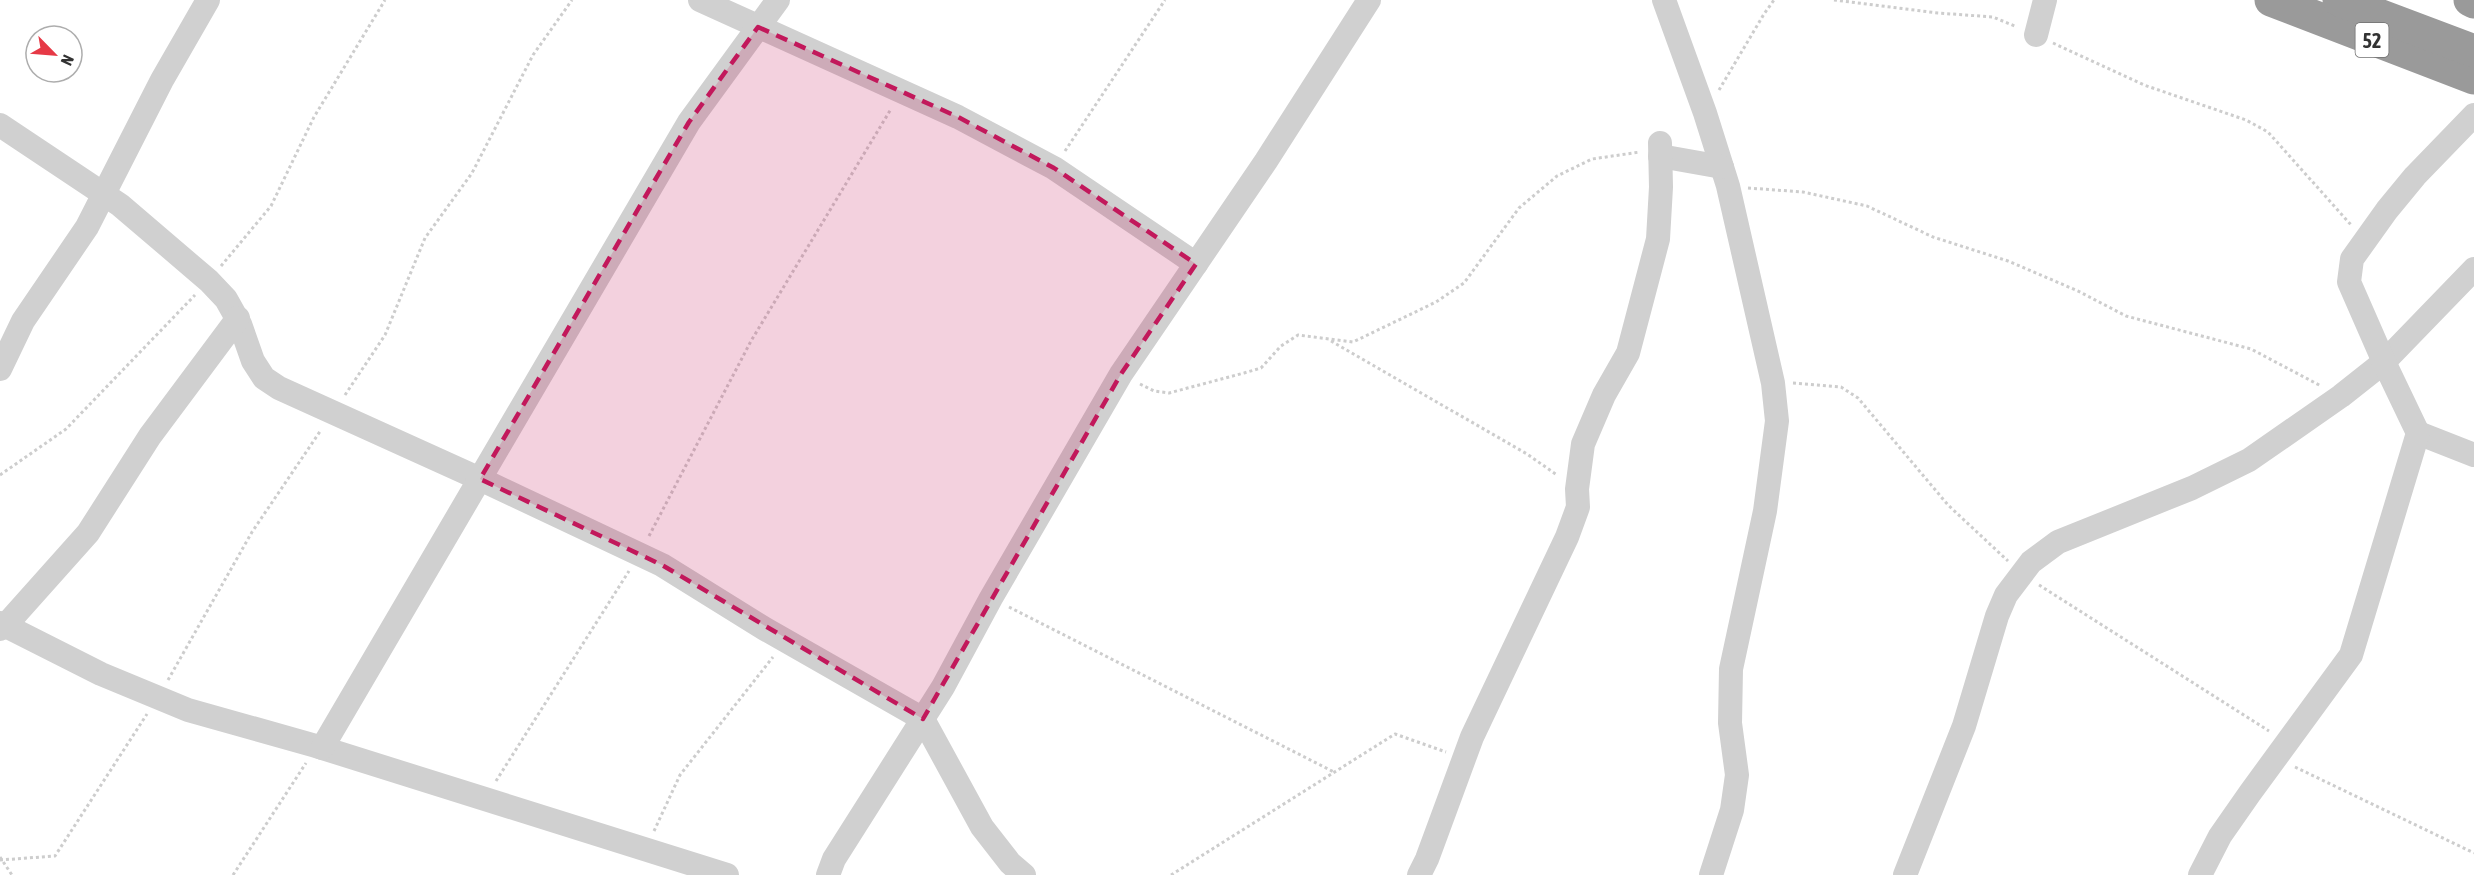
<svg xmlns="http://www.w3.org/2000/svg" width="2474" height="875" font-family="'Asap Condensed',sans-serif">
	<rect width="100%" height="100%" fill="#fff"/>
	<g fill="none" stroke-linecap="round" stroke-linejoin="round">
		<!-- path -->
		<g stroke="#cdcdcd" stroke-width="3" stroke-dasharray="3 3" stroke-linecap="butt">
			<path d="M 1834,0 L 1938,13 L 1993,17 L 2017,27"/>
			<path d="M 2053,43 L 2144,85 L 2246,120 L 2268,132 L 2352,226"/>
			<path d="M 1719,90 L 1764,14 L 1774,0"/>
			<path d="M 1065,151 L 1165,0"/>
			<path d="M 1748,188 L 1803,192 L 1867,206 L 1933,237 L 2008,261 L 2078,291 L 2126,316 L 2251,349 L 2321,386"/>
			<path d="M 221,266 L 271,206 L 314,117 L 385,0"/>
			<path d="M 1331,341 L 1527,454 L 1557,475"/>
			<path d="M 1793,383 L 1841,387 L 1858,398 L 1948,505 L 2008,561"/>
			<path d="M 1140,384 L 1154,391 L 1169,393 L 1244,373 L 1261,368 L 1281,346 L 1298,335 L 1353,342 L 1436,302 L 1464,283 L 1519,208 L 1557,176 L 1592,159 L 1640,152"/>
			<path d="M 345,395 L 385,335 L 425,238 L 472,173 L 533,55 L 572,0"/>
			<path d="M 0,475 L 66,429 L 195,295"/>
			<path d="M 649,536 L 751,341 L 891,109"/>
			<path d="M 2039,585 L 2269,731"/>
			<path d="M 1009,607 L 1334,772"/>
			<path d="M 168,680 L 252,532 L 321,430"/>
			<path d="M 2295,767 L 2474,853"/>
			<path d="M 496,781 L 629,571"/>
			<path d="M 654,831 L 680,775 L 773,657"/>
			<path d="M 0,857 L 12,875"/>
			<path d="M 0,860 L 55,856 L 147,714"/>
			<path d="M 233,875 L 306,763"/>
			<path d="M 1171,875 L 1395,734 L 1446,752"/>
		</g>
		<!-- minor -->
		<g stroke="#d0d0d0" stroke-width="24">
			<path d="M 700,0 L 958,117 L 1054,168 L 1196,264"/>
			<path d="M 1664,0 L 1705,113 L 1728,186 L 1773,383 L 1777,421 L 1765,511 L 1731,669 L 1730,723 L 1737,775 L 1732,810 L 1711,875"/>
			<path d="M 2036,35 L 2045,0"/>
			<path d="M 0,125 L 120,205 L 209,281 L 226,299 L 240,324 L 253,361 L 264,378 L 279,388 L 480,479 L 662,565 L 765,629 L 923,719 L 982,827 L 1010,863 L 1024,875"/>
			<path d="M 1660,156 L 1722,167"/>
			<path d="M 0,369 L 23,321 L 87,227 L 162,80 L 208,0"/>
			<path d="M 2418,433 L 2474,455"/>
			<path d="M 0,623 L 101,674 L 188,710 L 316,746 L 727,875"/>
			<path d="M 0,629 L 5,626 L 88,533 L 150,436 L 238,318"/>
			<path d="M 322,748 L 689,122 L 778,0"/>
			<path d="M 828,875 L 834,859 L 943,687 L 991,598 L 1121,374 L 1266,161 L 1369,0"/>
			<path d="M 1419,875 L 1427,859 L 1472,737 L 1567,537 L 1578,507 L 1577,489 L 1583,444 L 1604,395 L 1628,353 L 1658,239 L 1661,187 L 1660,143"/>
			<path d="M 1905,875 L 1964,726 L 1997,616 L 2006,595 L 2031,562 L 2058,542 L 2192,488 L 2249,460 L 2341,396 L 2384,362 L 2474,269"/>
			<path d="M 2200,875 L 2220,836 L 2250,793 L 2351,655 L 2418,433 L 2384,362 L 2349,282 L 2352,259 L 2387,210 L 2415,176 L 2474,115"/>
		</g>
		<!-- highway -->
		<g stroke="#9a9a9a" stroke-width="33">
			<path d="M 2271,0 L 2474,78"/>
			<path d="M 2339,0 L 2474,51"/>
			<path d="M 2470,0 L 2474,2"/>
		</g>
	</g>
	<!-- marked area -->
	<path fill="#c2185b" fill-opacity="0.2" stroke="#c2185b" stroke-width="4.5" stroke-dasharray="12 8" stroke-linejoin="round" d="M 758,27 L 958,117 L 1054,168 L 1196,264 L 1121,374 L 923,719 L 662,565 L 480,479 L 689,122 Z"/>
	<g text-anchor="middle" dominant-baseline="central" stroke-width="6" stroke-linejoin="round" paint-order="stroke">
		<!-- shield labels -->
		<rect fill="#fff" stroke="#707070" stroke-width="1.5" x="2355.5" y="23" width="33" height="34" rx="4.5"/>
		<g font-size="20" font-weight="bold" fill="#333">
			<text x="2372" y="40">52</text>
		</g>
	</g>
	<!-- north arrow -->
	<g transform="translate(54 54) rotate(115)"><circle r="28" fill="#ffffff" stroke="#adadad" stroke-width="1.5"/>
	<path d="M0-4.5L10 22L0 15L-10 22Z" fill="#e63946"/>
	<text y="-9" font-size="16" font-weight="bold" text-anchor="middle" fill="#333333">N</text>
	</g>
</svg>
